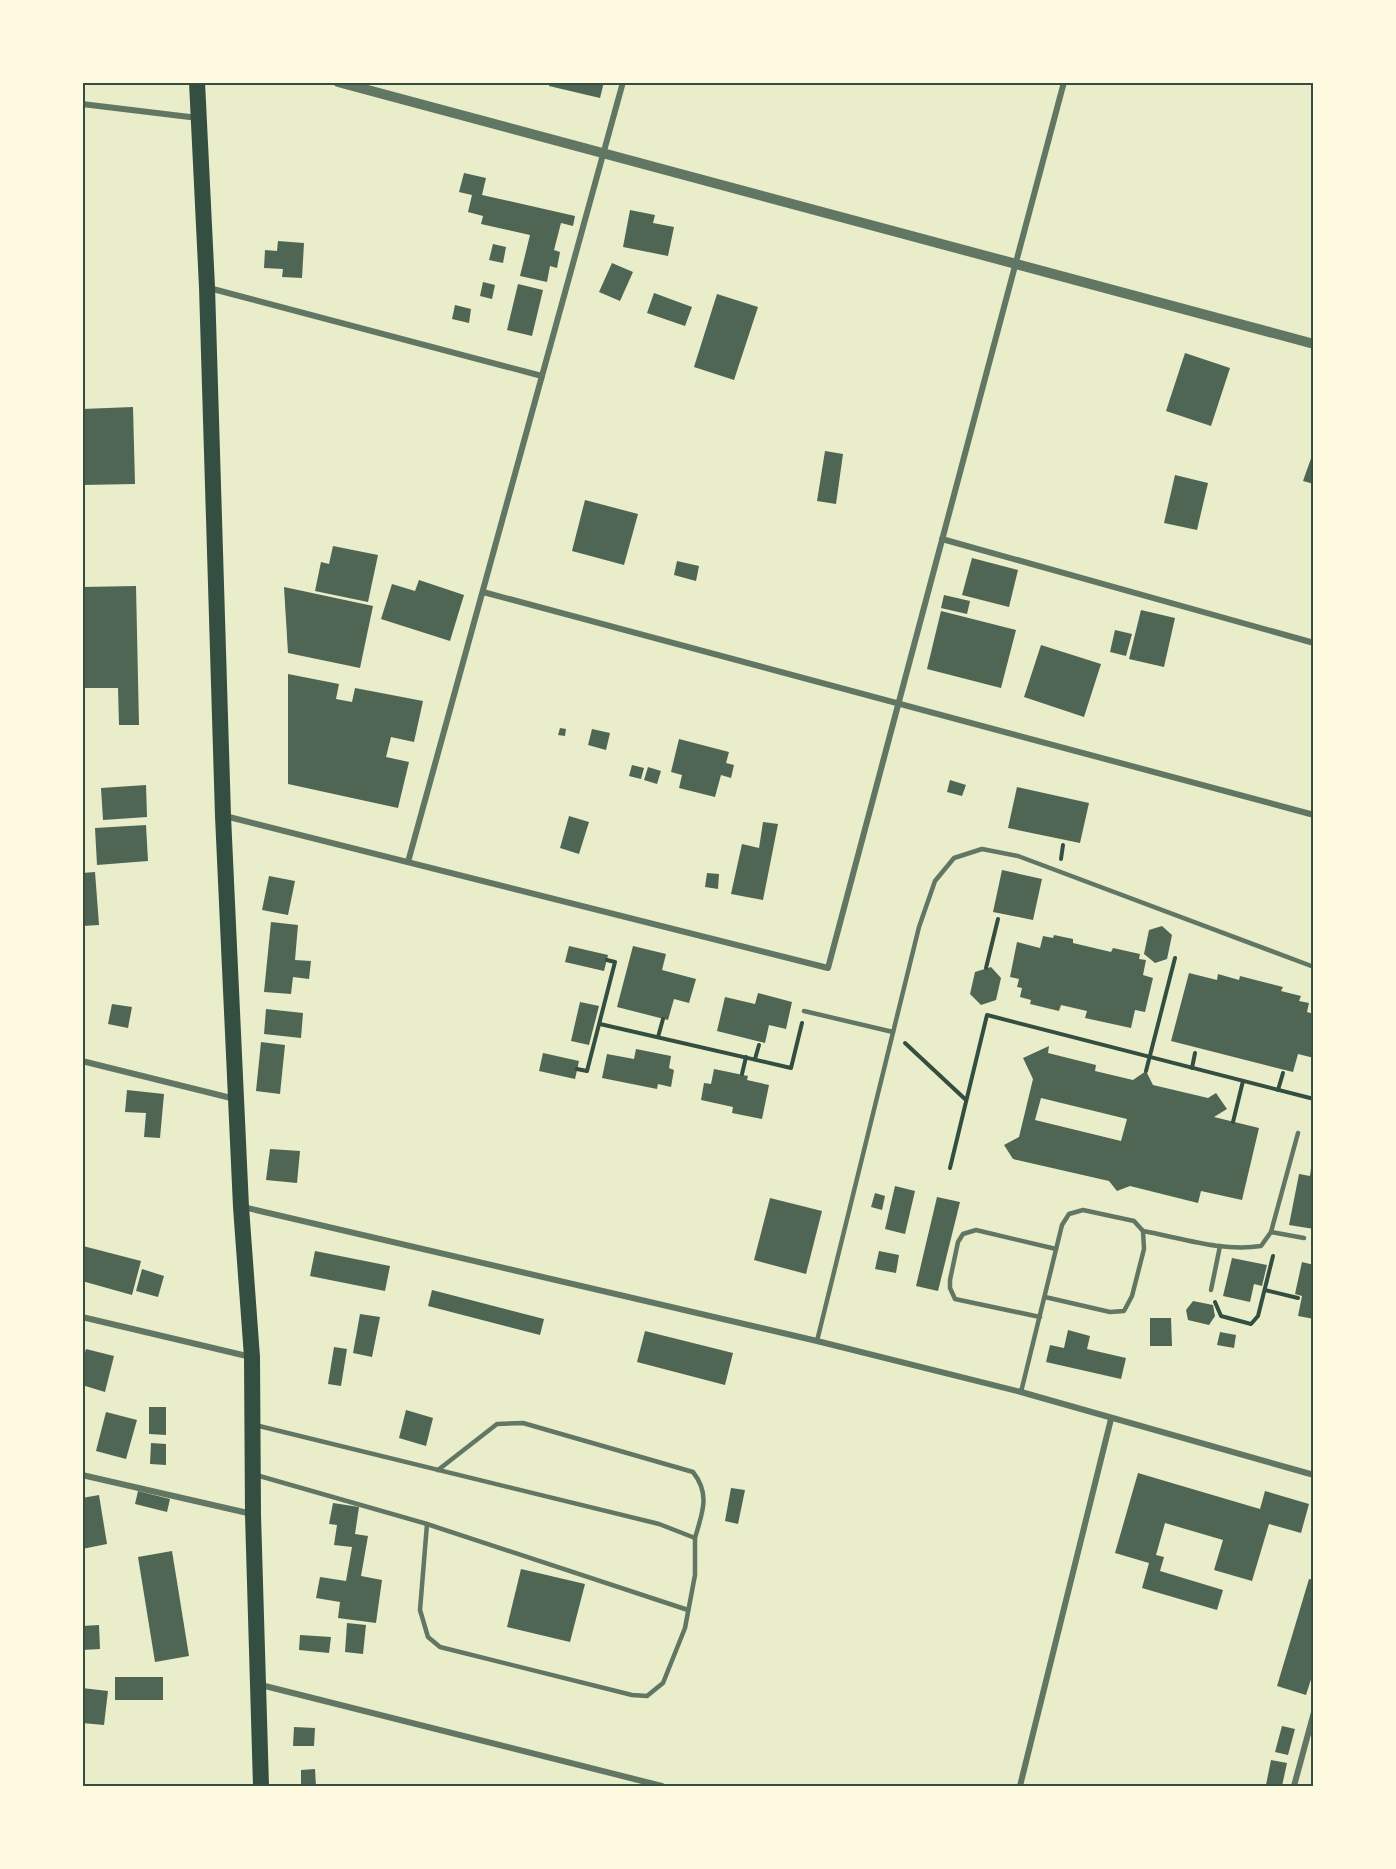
<svg xmlns="http://www.w3.org/2000/svg" width="1396" height="1869" font-family="'IBM Plex Sans',sans-serif">
	<rect width="100%" height="100%" fill="#e9edc9"/>
	<!-- building -->
	<g fill="#4f6655" fill-rule="evenodd">
		<path d="M 550,82 L 604,82 L 600,98 L 549,86 Z"/>
		<path d="M 464,173 L 486,178 L 482,195 L 575,216 L 573,226 L 561,223 L 554,250 L 560,252 L 557,268 L 550,266 L 547,282 L 520,276 L 530,235 L 481,224 L 483,216 L 468,212 L 472,195 L 459,192 Z"/>
		<path d="M 630,210 L 655,215 L 653,223 L 674,227 L 668,256 L 623,247 Z"/>
		<path d="M 278,241 L 304,243 L 302,278 L 282,277 L 283,269 L 264,268 L 265,250 L 277,251 Z"/>
		<path d="M 493,244 L 506,247 L 503,263 L 489,260 Z"/>
		<path d="M 612,263 L 633,272 L 620,301 L 599,292 Z"/>
		<path d="M 483,282 L 495,285 L 492,299 L 480,296 Z"/>
		<path d="M 518,284 L 543,290 L 532,336 L 507,330 Z"/>
		<path d="M 654,293 L 692,307 L 685,326 L 647,313 Z"/>
		<path d="M 717,294 L 758,307 L 734,380 L 694,367 Z"/>
		<path d="M 455,305 L 471,309 L 469,323 L 452,319 Z"/>
		<path d="M 1185,353 L 1230,368 L 1211,426 L 1166,411 Z"/>
		<path d="M 133,407 L 135,484 L 82,485 L 82,409 Z"/>
		<path d="M 1314,450 L 1314,484 L 1303,481 Z"/>
		<path d="M 825,451 L 843,454 L 836,504 L 817,501 Z"/>
		<path d="M 1175,475 L 1208,483 L 1197,530 L 1164,523 Z"/>
		<path d="M 585,500 L 638,514 L 624,565 L 572,551 Z"/>
		<path d="M 333,546 L 378,555 L 368,602 L 315,591 L 321,562 L 329,564 Z"/>
		<path d="M 972,558 L 1018,570 L 1009,607 L 962,595 Z"/>
		<path d="M 677,561 L 699,566 L 696,581 L 674,575 Z"/>
		<path d="M 419,580 L 464,595 L 450,641 L 381,619 L 392,584 L 415,591 Z"/>
		<path d="M 136,586 L 139,725 L 119,725 L 118,688 L 82,688 L 82,587 Z"/>
		<path d="M 284,587 L 373,606 L 360,668 L 288,653 Z"/>
		<path d="M 944,595 L 970,601 L 967,614 L 941,608 Z"/>
		<path d="M 1141,610 L 1175,618 L 1164,667 L 1129,659 Z"/>
		<path d="M 941,611 L 1016,630 L 1001,688 L 927,669 Z"/>
		<path d="M 1115,630 L 1132,634 L 1126,656 L 1110,652 Z"/>
		<path d="M 1041,645 L 1101,664 L 1084,717 L 1024,697 Z"/>
		<path d="M 288,674 L 339,684 L 336,699 L 352,702 L 355,688 L 423,701 L 414,742 L 391,737 L 386,757 L 409,762 L 398,808 L 288,784 Z"/>
		<path d="M 560,728 L 566,729 L 565,736 L 558,735 Z"/>
		<path d="M 592,729 L 610,733 L 606,750 L 588,745 Z"/>
		<path d="M 679,739 L 729,752 L 726,763 L 734,765 L 731,778 L 721,775 L 715,797 L 679,788 L 682,775 L 671,772 Z"/>
		<path d="M 632,765 L 644,768 L 641,779 L 629,776 Z"/>
		<path d="M 648,767 L 661,771 L 657,784 L 644,780 Z"/>
		<path d="M 950,780 L 966,785 L 962,796 L 947,792 Z"/>
		<path d="M 146,785 L 147,817 L 103,820 L 101,788 Z"/>
		<path d="M 1017,787 L 1089,803 L 1080,843 L 1008,828 Z"/>
		<path d="M 569,816 L 589,822 L 579,854 L 560,848 Z"/>
		<path d="M 763,822 L 778,824 L 763,900 L 731,894 L 742,844 L 759,848 Z"/>
		<path d="M 146,825 L 148,861 L 97,865 L 95,828 Z"/>
		<path d="M 1002,870 L 1042,879 L 1033,920 L 993,912 Z"/>
		<path d="M 95,872 L 99,925 L 82,926 L 82,873 Z"/>
		<path d="M 707,873 L 719,874 L 718,889 L 705,887 Z"/>
		<path d="M 269,876 L 295,881 L 288,915 L 262,910 Z"/>
		<path d="M 271,922 L 298,925 L 295,960 L 311,961 L 309,979 L 293,977 L 291,994 L 264,992 Z"/>
		<path d="M 1162,926 L 1172,935 L 1167,959 L 1155,963 L 1144,954 L 1149,930 Z"/>
		<path d="M 1054,935 L 1073,939 L 1073,943 L 1111,952 L 1113,948 L 1140,954 L 1139,959 L 1146,960 L 1143,975 L 1153,978 L 1145,1012 L 1135,1010 L 1131,1028 L 1085,1018 L 1087,1011 L 1061,1005 L 1059,1011 L 1030,1004 L 1031,1000 L 1020,997 L 1022,988 L 1017,987 L 1019,979 L 1010,977 L 1017,942 L 1040,948 L 1043,936 L 1053,938 Z"/>
		<path d="M 569,946 L 608,955 L 604,971 L 565,962 Z"/>
		<path d="M 633,946 L 666,954 L 662,970 L 696,979 L 689,1003 L 674,999 L 668,1020 L 617,1007 Z"/>
		<path d="M 991,967 L 1001,978 L 996,1000 L 981,1005 L 970,994 L 975,972 Z"/>
		<path d="M 1189,973 L 1217,980 L 1218,974 L 1239,980 L 1240,976 L 1283,987 L 1281,991 L 1301,996 L 1299,1001 L 1309,1003 L 1307,1012 L 1314,1014 L 1314,1058 L 1298,1054 L 1293,1072 L 1171,1041 Z"/>
		<path d="M 758,993 L 792,1002 L 786,1029 L 769,1025 L 765,1043 L 717,1031 L 725,997 L 755,1004 Z"/>
		<path d="M 580,1002 L 599,1006 L 589,1045 L 571,1041 Z"/>
		<path d="M 112,1004 L 132,1007 L 128,1028 L 108,1024 Z"/>
		<path d="M 266,1009 L 303,1013 L 301,1038 L 264,1034 Z"/>
		<path d="M 261,1042 L 285,1045 L 280,1094 L 256,1091 Z"/>
		<path d="M 1049,1046 L 1048,1053 L 1096,1065 L 1095,1071 L 1133,1080 L 1146,1071 L 1153,1085 L 1208,1098 L 1216,1093 L 1227,1109 L 1214,1117 L 1259,1128 L 1242,1200 L 1201,1191 L 1198,1203 L 1130,1186 L 1117,1191 L 1109,1181 L 1013,1159 L 1004,1145 L 1019,1137 L 1033,1079 L 1023,1058 ZM 1041,1098 L 1127,1119 L 1121,1141 L 1035,1120 Z"/>
		<path d="M 636,1049 L 671,1056 L 669,1068 L 674,1070 L 671,1087 L 658,1084 L 657,1089 L 602,1078 L 607,1054 L 634,1059 Z"/>
		<path d="M 543,1053 L 579,1061 L 575,1079 L 539,1071 Z"/>
		<path d="M 714,1069 L 748,1076 L 747,1080 L 769,1085 L 762,1119 L 732,1113 L 733,1107 L 701,1100 L 704,1083 L 711,1084 Z"/>
		<path d="M 127,1090 L 164,1094 L 160,1138 L 144,1137 L 146,1113 L 125,1112 Z"/>
		<path d="M 270,1149 L 300,1151 L 297,1183 L 266,1180 Z"/>
		<path d="M 1312,1161 L 1314,1161 L 1314,1229 L 1289,1225 L 1299,1174 L 1310,1176 Z"/>
		<path d="M 895,1186 L 915,1191 L 905,1234 L 885,1229 Z"/>
		<path d="M 875,1193 L 885,1196 L 882,1210 L 871,1207 Z"/>
		<path d="M 937,1197 L 960,1202 L 938,1291 L 916,1286 Z"/>
		<path d="M 770,1198 L 822,1211 L 806,1274 L 754,1260 Z"/>
		<path d="M 83,1246 L 141,1261 L 132,1295 L 82,1281 Z"/>
		<path d="M 315,1251 L 390,1266 L 385,1291 L 310,1276 Z"/>
		<path d="M 879,1251 L 899,1255 L 896,1273 L 875,1269 Z"/>
		<path d="M 1232,1258 L 1267,1265 L 1262,1286 L 1254,1284 L 1250,1302 L 1223,1296 Z"/>
		<path d="M 1302,1262 L 1314,1265 L 1314,1319 L 1298,1316 L 1302,1296 L 1295,1294 Z"/>
		<path d="M 142,1269 L 164,1276 L 158,1297 L 136,1291 Z"/>
		<path d="M 432,1290 L 544,1319 L 540,1335 L 428,1306 Z"/>
		<path d="M 1193,1301 L 1213,1305 L 1215,1316 L 1209,1325 L 1188,1320 L 1186,1310 Z"/>
		<path d="M 360,1314 L 380,1317 L 372,1357 L 353,1353 Z"/>
		<path d="M 1150,1318 L 1171,1318 L 1172,1346 L 1150,1346 Z"/>
		<path d="M 1068,1330 L 1090,1336 L 1087,1349 L 1126,1358 L 1121,1379 L 1046,1362 L 1050,1345 L 1064,1348 Z"/>
		<path d="M 645,1331 L 733,1353 L 725,1385 L 637,1362 Z"/>
		<path d="M 1220,1332 L 1236,1335 L 1234,1348 L 1217,1345 Z"/>
		<path d="M 334,1347 L 347,1349 L 341,1386 L 328,1384 Z"/>
		<path d="M 86,1349 L 114,1356 L 105,1392 L 82,1385 L 82,1362 Z"/>
		<path d="M 149,1407 L 166,1407 L 166,1435 L 149,1434 Z"/>
		<path d="M 406,1410 L 433,1418 L 426,1446 L 399,1438 Z"/>
		<path d="M 106,1412 L 137,1420 L 126,1459 L 96,1451 Z"/>
		<path d="M 151,1443 L 166,1444 L 166,1465 L 150,1464 Z"/>
		<path d="M 1138,1473 L 1260,1509 L 1265,1491 L 1309,1504 L 1301,1533 L 1269,1524 L 1252,1581 L 1214,1570 L 1223,1540 L 1165,1523 L 1156,1555 L 1164,1557 L 1160,1571 L 1223,1590 L 1217,1610 L 1142,1588 L 1149,1563 L 1115,1553 Z"/>
		<path d="M 731,1488 L 745,1490 L 738,1524 L 725,1521 Z"/>
		<path d="M 138,1491 L 170,1499 L 167,1512 L 135,1504 Z"/>
		<path d="M 99,1495 L 107,1544 L 82,1549 L 82,1498 Z"/>
		<path d="M 333,1503 L 359,1507 L 355,1534 L 368,1536 L 361,1576 L 382,1580 L 376,1623 L 338,1618 L 340,1602 L 316,1598 L 320,1577 L 346,1581 L 352,1547 L 334,1545 L 337,1525 L 329,1524 Z"/>
		<path d="M 172,1551 L 189,1656 L 155,1662 L 138,1557 Z"/>
		<path d="M 521,1569 L 585,1584 L 570,1642 L 507,1627 Z"/>
		<path d="M 1309,1579 L 1314,1580 L 1314,1670 L 1306,1695 L 1277,1686 Z"/>
		<path d="M 347,1623 L 366,1625 L 363,1654 L 345,1652 Z"/>
		<path d="M 99,1625 L 100,1649 L 82,1650 L 82,1626 Z"/>
		<path d="M 300,1635 L 331,1637 L 329,1653 L 299,1650 Z"/>
		<rect x="115" y="1677" width="48" height="23"/>
		<path d="M 82,1688 L 108,1691 L 104,1725 L 82,1723 Z"/>
		<path d="M 1282,1726 L 1295,1729 L 1288,1755 L 1275,1752 Z"/>
		<path d="M 294,1727 L 315,1728 L 314,1746 L 293,1746 Z"/>
		<path d="M 1271,1760 L 1287,1763 L 1282,1786 L 1266,1785 Z"/>
		<path d="M 315,1769 L 316,1786 L 301,1786 L 301,1770 Z"/>
	</g>
	<g fill="none" stroke-linecap="round" stroke-linejoin="round">
		<!-- path -->
		<g stroke="#344e41" stroke-width="4">
			<path d="M 1061,859 L 1063,845"/>
			<path d="M 986,968 L 998,919"/>
			<path d="M 600,1024 L 791,1068 L 802,1023"/>
			<path d="M 658,1037 L 663,1019"/>
			<path d="M 905,1043 L 966,1100"/>
			<path d="M 755,1059 L 759,1045"/>
			<path d="M 1192,1068 L 1195,1053"/>
			<path d="M 577,1069 L 587,1071 L 615,962 L 607,960"/>
			<path d="M 1146,1071 L 1175,958"/>
			<path d="M 742,1074 L 746,1057"/>
			<path d="M 1278,1090 L 1283,1073"/>
			<path d="M 1233,1122 L 1243,1081"/>
			<path d="M 950,1168 L 987,1015 L 1314,1099"/>
			<path d="M 1265,1290 L 1298,1298"/>
			<path d="M 1215,1302 L 1221,1316 L 1251,1324 L 1258,1316 L 1273,1256"/>
		</g>
		<!-- service -->
		<g stroke="#617663" stroke-width="4.5">
			<path d="M 804,1011 L 893,1032"/>
			<path d="M 1143,1231 C 1181,1238 1222,1252 1261,1246 L 1271,1232 L 1298,1133"/>
			<path d="M 1271,1232 L 1304,1238"/>
			<path d="M 1211,1290 L 1220,1246"/>
			<path d="M 1040,1317 L 955,1299 L 950,1288 L 950,1280 L 958,1242 L 963,1234 L 976,1230 L 1056,1249"/>
			<path d="M 817,1341 L 919,927 L 935,881 L 954,858 L 982,849 L 1018,856 L 1314,967"/>
			<path d="M 1021,1392 L 1062,1225 L 1069,1214 L 1083,1210 L 1134,1221 L 1143,1231 L 1144,1249 L 1132,1296 L 1124,1311 L 1110,1312 L 1045,1297"/>
			<path d="M 255,1425 L 659,1524 L 695,1538 L 695,1575 L 685,1628 L 663,1683 L 647,1696 L 632,1695 L 440,1647 L 428,1637 L 420,1610 L 427,1524"/>
			<path d="M 438,1470 L 497,1424 L 523,1423 L 693,1472 C 711,1495 702,1513 695,1538"/>
			<path d="M 256,1475 L 427,1524 L 688,1610"/>
		</g>
		<!-- minor -->
		<g stroke="#617663" stroke-width="6">
			<path d="M 82,104 L 198,118"/>
			<path d="M 209,288 L 542,376"/>
			<path d="M 942,539 L 1314,643"/>
			<path d="M 483,592 L 1314,815"/>
			<path d="M 225,816 L 828,968 L 1064,82"/>
			<path d="M 408,862 L 623,82"/>
			<path d="M 82,1061 L 235,1099"/>
			<path d="M 243,1207 L 817,1341 L 1021,1392 L 1314,1475"/>
			<path d="M 82,1317 L 251,1357"/>
			<path d="M 82,1475 L 252,1514"/>
			<path d="M 261,1685 L 662,1786"/>
			<path d="M 1020,1786 L 1111,1419"/>
			<path d="M 1294,1786 L 1314,1712"/>
		</g>
		<!-- tertiary -->
		<path stroke="#617663" stroke-width="10" d="M 338,82 L 1314,344"/>
		<!-- trunk -->
		<path stroke="#344e41" stroke-width="16" d="M 197,82 L 207,287 L 223,816 L 241,1207 L 252,1357 L 253,1515 L 261,1786"/>
	</g>
	<!-- border -->
	<rect width="1396" height="1869" fill="none" stroke="#fefae0" stroke-width="168"/>
	<rect x="84" y="84" width="1228" height="1701" fill="none" stroke="#344e41" stroke-width="2"/>
</svg>
